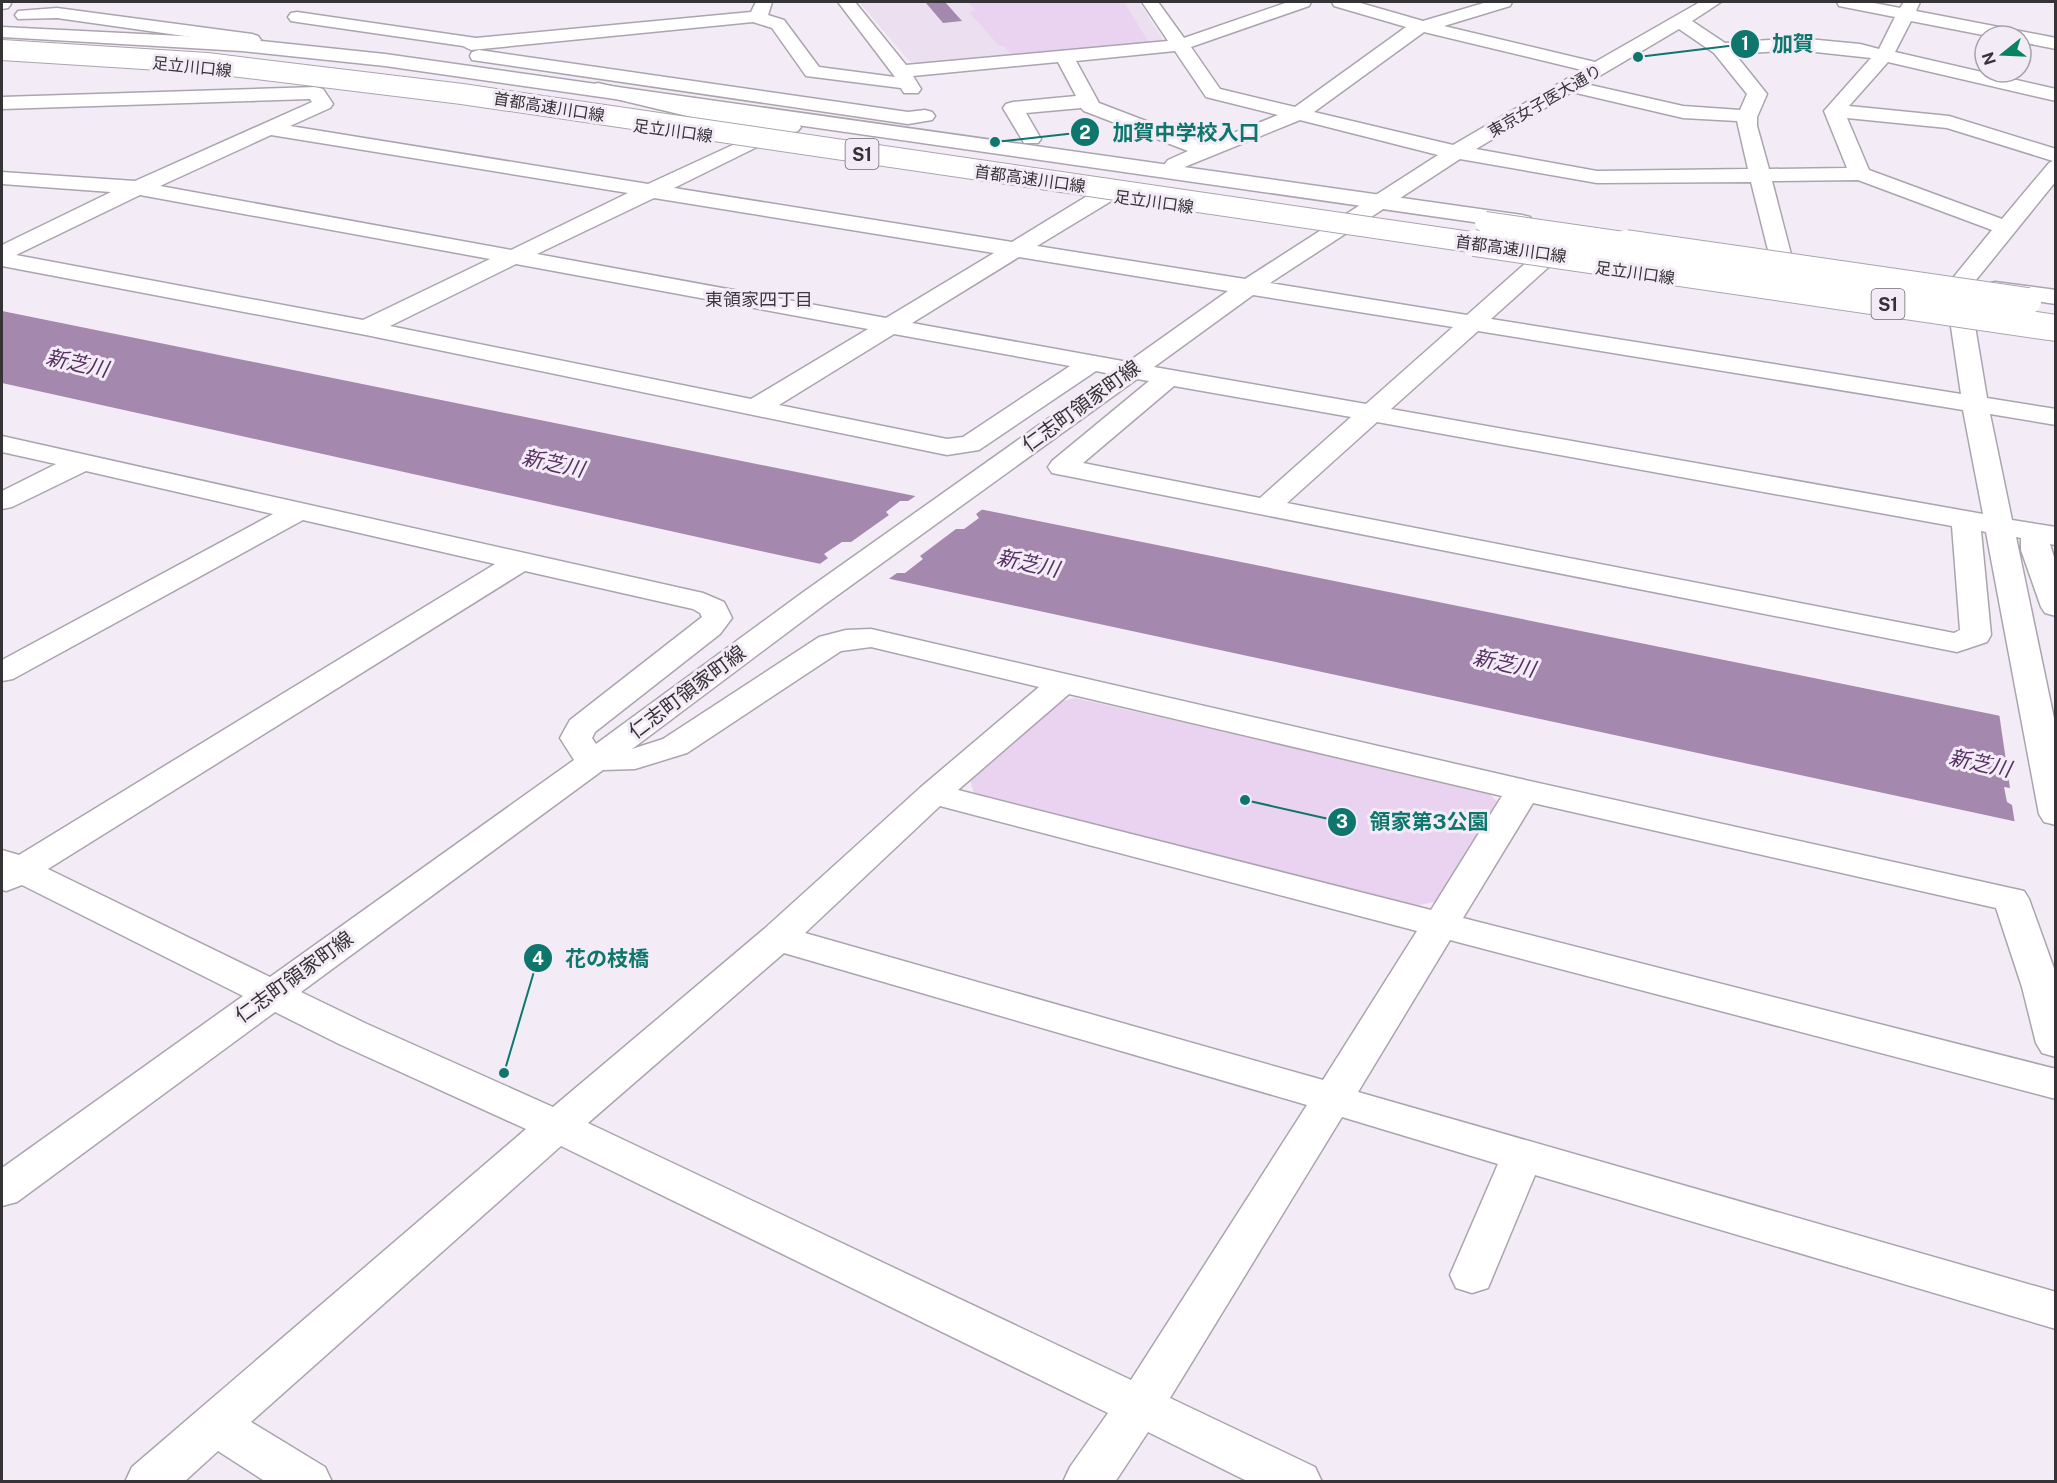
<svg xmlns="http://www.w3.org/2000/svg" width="2057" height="1483" font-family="'Public Sans','Noto Sans JP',sans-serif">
	<rect width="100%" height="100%" fill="#f3ecf6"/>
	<!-- built -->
	<path fill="#ece0f0" d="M 859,2 L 1139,2 L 1166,44 L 922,65 L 910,62 Z"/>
	<!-- green -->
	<g fill="#ead3f1">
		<path d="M 967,2 L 1124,2 L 1150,44 L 1012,56 L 1004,46 L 999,46 L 969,12 L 975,10 Z"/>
		<path d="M 1075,698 L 1487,791 L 1500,805 L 1439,901 L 1415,906 L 974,794 L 970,780 L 1058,702 Z"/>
	</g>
	<!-- water -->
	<g fill="#a488ad">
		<path d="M 945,2 L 962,21 L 943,23 L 926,3 Z"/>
		<path d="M 2,311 L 2055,727 L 2055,830 L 765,552 L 2,383 Z"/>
	</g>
	<!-- pier -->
	<g fill="#f3ecf6">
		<path d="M 917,495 L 984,508 L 976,514 L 979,518 L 964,529 L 956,529 L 920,556 L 923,559 L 905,573 L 897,573 L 886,581 L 817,566 L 828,558 L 824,554 L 842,542 L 851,542 L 889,515 L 886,512 L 900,501 L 908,501 Z"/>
		<path d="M 1999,713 L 2056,724 L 2056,833 L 2015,824 L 2012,805 L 2007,802 L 2004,787 L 2010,788 Z"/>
	</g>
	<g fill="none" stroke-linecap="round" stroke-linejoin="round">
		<!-- minor casing -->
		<g stroke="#aba4ae" stroke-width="3">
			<g id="minor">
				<path d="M 2,2 L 10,2 L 11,4 L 8,8 L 2,9 Z"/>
				<path d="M 756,2 L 772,2 L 768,15 L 784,20 L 819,67 L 895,77 L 838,2 L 855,2 L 906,65 L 1168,41 L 1142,2 L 1158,2 L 1184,38 L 1288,2 L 1311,2 L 1309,6 L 1191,47 L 1220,89 L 1295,107 L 1406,27 L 1334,6 L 1332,2 L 1357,2 L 1423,21 L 1487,2 L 1512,2 L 1510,6 L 1444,26 L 1595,62 L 1700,2 L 1721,2 L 1692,21 L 1725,43 L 1797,38 L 1860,44 L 1879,49 L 1895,17 L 1839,6 L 1837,2 L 1869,2 L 1900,8 L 1904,2 L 1920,2 L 1916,11 L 2056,38 L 2056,49 L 2021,42 L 2021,36 L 1988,36 L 1911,21 L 1895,52 L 2056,89 L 2056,101 L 1888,62 L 1849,106 L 1949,116 L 2056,149 L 2056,181 L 1972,285 L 1974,320 L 1987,398 L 2056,409 L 2056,425 L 1990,414 L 2012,520 L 2056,527 L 2056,545 L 2050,544 L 2056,564 L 2056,616 L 2045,613 L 2041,607 L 2021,550 L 2021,538 L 2016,537 L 2056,728 L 2056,825 L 2044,822 L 2039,814 L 1986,532 L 1981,531 L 1991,635 L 1987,642 L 1957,652 L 1052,473 L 1048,467 L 1052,461 L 1149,381 L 1137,379 L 824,605 L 632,749 L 663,739 L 819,637 L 846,630 L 871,629 L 1521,779 L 2024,891 L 2029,899 L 2056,974 L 2056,1057 L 2042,1053 L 2036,1043 L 2022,987 L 1996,908 L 1533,803 L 1463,918 L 2056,1069 L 2056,1099 L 1450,940 L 1358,1092 L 2056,1292 L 2056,1329 L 1535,1175 L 1488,1288 L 1472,1293 L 1456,1288 L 1450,1275 L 1498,1164 L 1342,1117 L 1170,1398 L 1315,1467 L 1322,1482 L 1249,1482 L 1148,1432 L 1115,1482 L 1063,1482 L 1070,1467 L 1108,1413 L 561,1146 L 251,1422 L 325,1467 L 332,1482 L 266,1482 L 218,1451 L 184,1482 L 125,1482 L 132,1467 L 526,1129 L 339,1044 L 275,1012 L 17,1202 L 2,1206 L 2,1168 L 243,996 L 22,885 L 6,891 L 2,890 L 2,850 L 19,855 L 495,564 L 303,520 L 13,679 L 2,681 L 2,660 L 273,514 L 86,471 L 12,507 L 2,509 L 2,491 L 56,464 L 2,452 L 2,436 L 703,593 L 724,602 L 732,618 L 720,634 L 595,732 L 592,738 L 596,744 L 802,593 L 1111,374 L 1096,371 L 979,450 L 947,455 L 366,335 L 2,266 L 2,245 L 111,192 L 2,184 L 2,172 L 135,181 L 312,102 L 310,99 L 2,109 L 2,97 L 316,87 L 323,89 L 333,104 L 330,108 L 290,126 L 648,184 L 750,137 L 757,139 L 760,143 L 757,147 L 674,188 L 1012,242 L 1097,190 L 1105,189 L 1113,190 L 1116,195 L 1113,200 L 1037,246 L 1245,279 L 1438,155 L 1300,120 L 1182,168 L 1177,175 L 1170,177 L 1163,175 L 1159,171 L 1168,160 L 1188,151 L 1084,111 L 1081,108 L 1026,113 L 1041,139 L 1038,143 L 1024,143 L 1003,108 L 1006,104 L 1013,102 L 1076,96 L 1058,62 L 913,76 L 921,89 L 918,93 L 904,93 L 901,88 L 806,76 L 772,28 L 753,22 L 471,50 L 463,46 L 297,22 L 291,21 L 288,17 L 291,13 L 297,12 L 476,38 L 751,12 ZM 1679,29 L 1714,53 L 1747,94 L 1740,110 L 1683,106 L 1586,84 ZM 1424,32 L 1582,70 L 1453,145 L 1314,112 ZM 1797,50 L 1871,58 L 1824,111 L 1847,168 L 1769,169 L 1757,126 L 1757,117 L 1767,94 L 1735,54 ZM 1175,51 L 1206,97 L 1278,115 L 1206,144 L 1099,103 L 1076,61 ZM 1572,92 L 1683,118 L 1737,121 L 1748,169 L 1597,171 L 1476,149 ZM 1847,118 L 1947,128 L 2053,161 L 2049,163 L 2002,219 L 1869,170 ZM 271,135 L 628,193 L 511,250 L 160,186 ZM 1460,159 L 1597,183 L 1751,182 L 1770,258 L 1773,263 L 1781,265 L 1789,263 L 1792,258 L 1772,181 L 1858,180 L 1992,230 L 1948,284 L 1950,320 L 1961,394 L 1491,319 L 1552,264 L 1555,259 L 1552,254 L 1544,252 L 1536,254 L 1467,315 L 1270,283 ZM 140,195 L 490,259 L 363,320 L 16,255 ZM 654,198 L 994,253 L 886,318 L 537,254 ZM 1019,257 L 1228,291 L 1128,362 L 912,323 ZM 516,264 L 868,329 L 751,399 L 390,326 ZM 1253,295 L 1453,327 L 1366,404 L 1154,367 ZM 1478,331 L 1963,410 L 1983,514 L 1391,409 ZM 894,334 L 1070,366 L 963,437 L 947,439 L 779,405 ZM 1174,386 L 1351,417 L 1260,498 L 1083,463 ZM 1377,422 L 1952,526 L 1960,630 L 1954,633 L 1287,503 ZM 525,571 L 693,609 L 700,613 L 702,617 L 570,720 L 560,738 L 574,760 L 270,977 L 48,869 ZM 871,647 L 1039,687 L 921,787 L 764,929 L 553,1107 L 367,1024 L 301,992 L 603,770 L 635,769 L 687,753 L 841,651 ZM 1069,694 L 1502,796 L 1431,910 L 958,790 ZM 940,806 L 1417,931 L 1323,1080 L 805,933 ZM 784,953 L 1307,1105 L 1131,1380 L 588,1123 Z"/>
				<path d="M 57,8 L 252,34 L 258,36 L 261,40 C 255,48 245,51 235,49 L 234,43 L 57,18 L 18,19 L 15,15 L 18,11 Z"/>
				<path d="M 479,50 L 908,112 L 925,110 L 932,112 L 935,116 L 932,120 L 908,124 L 472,60 L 470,56 L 472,52 Z"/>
			</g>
		</g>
		<!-- major casing -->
		<g stroke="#aba4ae" stroke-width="3">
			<g id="major">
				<path d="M 2,27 L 242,39 L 385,54 L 1522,215 L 1530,217 L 1533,222 L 1530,227 L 1522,229 L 385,66 L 242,51 L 2,37 Z"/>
				<path d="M 1995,282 L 2056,290 L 2056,304 L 1987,294 L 1983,289 L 1987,284 Z"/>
			</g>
		</g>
		<!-- highway casing -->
		<g stroke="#aba4ae" stroke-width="3">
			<path id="highway" d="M 598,83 L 708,109 L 791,121 L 798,123 L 801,127 L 798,131 L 791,133 L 708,121 L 591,93 L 588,89 L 591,85 Z"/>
		</g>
		<!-- minor -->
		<use href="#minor" fill="#fff" fill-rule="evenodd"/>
		<!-- major -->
		<use href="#major" fill="#fff" fill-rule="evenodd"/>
		<!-- highway -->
		<use href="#highway" fill="#fff" fill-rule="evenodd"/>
		<!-- highway-bridge-far1 casing -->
		<g stroke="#aba4ae" stroke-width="22" stroke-linecap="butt">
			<g id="highway-bridge-far1">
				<path d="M 2,50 L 207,63 L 462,94 L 1484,244"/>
				<path d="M 1485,222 L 1637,244"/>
			</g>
		</g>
		<!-- highway-bridge casing -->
		<g stroke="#aba4ae" stroke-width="28" stroke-linecap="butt">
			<g id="highway-bridge">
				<path d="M 1474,243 L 2056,328"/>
				<path d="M 1626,243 L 2028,301"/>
			</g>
		</g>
		<!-- highway-bridge-far1 -->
		<use href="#highway-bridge-far1" stroke="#fff" stroke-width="20"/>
		<!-- highway-bridge -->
		<use href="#highway-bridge" stroke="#fff" stroke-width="26"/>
	</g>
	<g text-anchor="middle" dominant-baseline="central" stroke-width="6" stroke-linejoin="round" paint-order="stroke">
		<!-- far-street labels -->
		<g font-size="16" fill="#363337" stroke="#f3ecf6">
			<text transform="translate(192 67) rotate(6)">足立川口線</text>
			<text transform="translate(1545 101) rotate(-30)">東京女子医大通り</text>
			<text transform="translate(549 107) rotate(9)">首都高速川口線</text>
			<text transform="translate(673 131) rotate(8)">足立川口線</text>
			<text transform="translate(1030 179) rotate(8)">首都高速川口線</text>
			<text transform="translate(1154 202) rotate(8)">足立川口線</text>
			<text transform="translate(1511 249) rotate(8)">首都高速川口線</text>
			<text transform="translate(1635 273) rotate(8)">足立川口線</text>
		</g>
		<!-- shield labels -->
		<g fill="#f3ecf6" stroke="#6f6a70" stroke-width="1.5">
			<rect x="845.5" y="139" width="33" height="30" rx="4.5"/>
			<rect x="1871.5" y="289" width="33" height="30" rx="4.5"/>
		</g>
		<g font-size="18" font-weight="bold" fill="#363337">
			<text x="862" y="154">S1</text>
			<text x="1888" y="304">S1</text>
		</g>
		<!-- far-neighbourhood labels -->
		<g font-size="18" fill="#3d373f" stroke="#f3ecf6">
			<text x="759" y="299">東領家四丁目</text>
		</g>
		<!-- street labels -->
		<g font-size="20" fill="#363337" stroke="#f3ecf6">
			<text transform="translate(1081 406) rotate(-36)">仁志町領家町線</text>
			<text transform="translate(687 692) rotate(-37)">仁志町領家町線</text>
			<text transform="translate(294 977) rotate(-36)">仁志町領家町線</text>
		</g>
		<!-- water labels -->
		<g font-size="21" font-style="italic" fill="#552f61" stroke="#f3ecf6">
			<text transform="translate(77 363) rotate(12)">新芝川</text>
			<text transform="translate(553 463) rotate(12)">新芝川</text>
			<text transform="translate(1028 563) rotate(12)">新芝川</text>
			<text transform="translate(1504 663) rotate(12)">新芝川</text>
			<text transform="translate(1980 763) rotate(12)">新芝川</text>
		</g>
	</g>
	<!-- callouts -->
	<path fill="none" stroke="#0f766e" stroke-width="2" d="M1638 57L1745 44M995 142L1085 132M1245 800L1342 822M504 1073L538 958"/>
	<g fill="#0f766e" stroke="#f3ecf6" stroke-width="2">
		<circle cx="1638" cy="57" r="6"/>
		<circle cx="995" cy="142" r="6"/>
		<circle cx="1245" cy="800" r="6"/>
		<circle cx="504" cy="1073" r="6"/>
		<circle cx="1745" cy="44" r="15"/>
		<circle cx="1085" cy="132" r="15"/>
		<circle cx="1342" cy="822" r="15"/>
		<circle cx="538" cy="958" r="15"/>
	</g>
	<g font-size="18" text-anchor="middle" font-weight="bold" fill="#fff">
		<text x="1745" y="50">1</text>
		<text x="1085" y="139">2</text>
		<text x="1342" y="828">3</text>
		<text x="538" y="965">4</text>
	</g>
	<g font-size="21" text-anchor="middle" font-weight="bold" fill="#0f766e" stroke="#f3ecf6" stroke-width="6" stroke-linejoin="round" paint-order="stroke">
		<text x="1793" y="51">加賀</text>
		<text x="1186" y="140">加賀中学校入口</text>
		<text x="1429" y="829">領家第3公園</text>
		<text x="607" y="966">花の枝橋</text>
	</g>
	<!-- border -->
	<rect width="2057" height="1483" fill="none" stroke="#363337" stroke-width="6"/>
	<!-- north arrow -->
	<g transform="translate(2003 54) rotate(252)"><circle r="28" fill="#f3ecf6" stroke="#a7a2aa" stroke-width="1.5"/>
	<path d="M0-4.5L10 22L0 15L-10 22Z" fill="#088262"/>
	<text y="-9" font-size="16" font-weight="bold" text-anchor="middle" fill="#363337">N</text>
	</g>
</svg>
